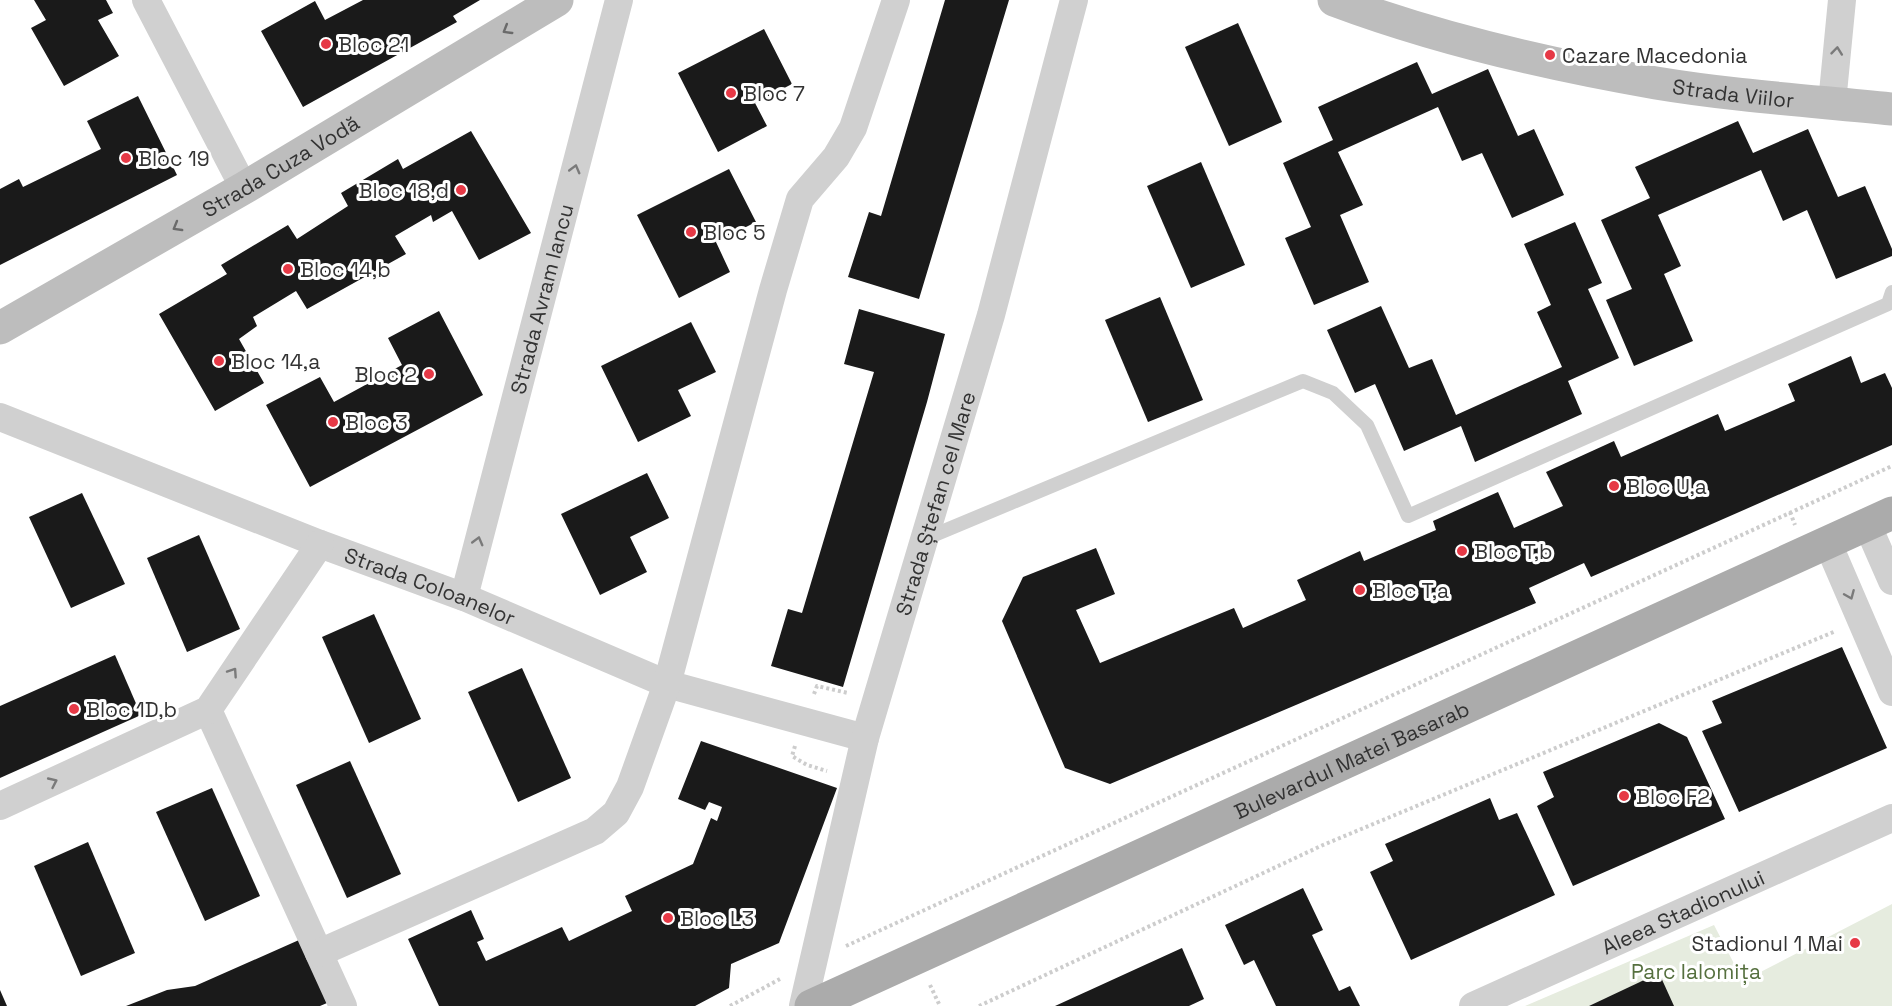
<svg xmlns="http://www.w3.org/2000/svg" width="1892" height="1006" font-family="'Space Grotesk',sans-serif">
	<rect width="100%" height="100%" fill="#fff"/>
	<!-- green -->
	<path fill="#e6ecdf" d="M 1892,904 L 1892,1006 L 1525,1006 L 1714,925 L 1743,981 Z"/>
	<!-- building -->
	<g fill="#1a1a1a">
		<path d="M 34,0 L 106,0 L 113,13 L 98,20 L 119,56 L 64,86 L 31,28 L 46,20 Z"/>
		<path d="M 363,0 L 480,0 L 453,16 L 457,22 L 303,107 L 261,31 L 315,1 L 325,20 Z"/>
		<path d="M 945,0 L 1009,0 L 919,299 L 848,277 L 869,212 L 881,216 Z"/>
		<path d="M 1238,23 L 1282,122 L 1229,146 L 1185,47 Z"/>
		<path d="M 764,29 L 792,84 L 755,103 L 767,126 L 718,152 L 678,73 Z"/>
		<path d="M 1417,62 L 1432,94 L 1488,69 L 1518,136 L 1534,129 L 1564,195 L 1512,218 L 1482,153 L 1462,161 L 1438,107 L 1338,152 L 1363,205 L 1340,215 L 1369,282 L 1314,305 L 1285,238 L 1311,227 L 1283,163 L 1333,140 L 1318,107 Z"/>
		<path d="M 138,96 L 177,175 L 0,265 L 0,189 L 19,179 L 23,187 L 101,149 L 87,121 Z"/>
		<path d="M 1738,121 L 1753,153 L 1808,129 L 1838,197 L 1865,186 L 1892,249 L 1892,256 L 1836,279 L 1807,210 L 1783,221 L 1761,170 L 1658,215 L 1681,266 L 1664,274 L 1693,341 L 1634,366 L 1606,300 L 1632,289 L 1601,220 L 1650,198 L 1635,167 Z"/>
		<path d="M 471,131 L 531,233 L 479,260 L 452,211 L 433,222 L 431,215 L 395,236 L 406,254 L 307,309 L 296,291 L 253,317 L 257,326 L 239,339 L 264,383 L 215,411 L 159,314 L 227,274 L 221,265 L 288,225 L 297,239 L 348,206 L 341,193 L 398,159 L 403,169 Z"/>
		<path d="M 1201,162 L 1245,265 L 1191,288 L 1147,186 Z"/>
		<path d="M 729,169 L 756,222 L 716,242 L 730,272 L 679,298 L 637,215 Z"/>
		<path d="M 1575,222 L 1602,283 L 1588,289 L 1619,358 L 1568,381 L 1582,414 L 1475,462 L 1461,426 L 1404,451 L 1375,384 L 1355,393 L 1327,330 L 1381,306 L 1409,368 L 1432,359 L 1456,415 L 1562,367 L 1537,312 L 1551,305 L 1524,244 Z"/>
		<path d="M 1160,297 L 1203,400 L 1148,422 L 1105,320 Z"/>
		<path d="M 859,309 L 945,334 L 927,402 L 843,687 L 771,666 L 788,609 L 802,613 L 874,372 L 844,364 Z"/>
		<path d="M 439,311 L 483,395 L 310,487 L 266,405 L 320,377 L 334,402 L 402,365 L 388,338 Z"/>
		<path d="M 691,322 L 716,372 L 678,390 L 691,416 L 638,442 L 601,366 Z"/>
		<path d="M 1851,356 L 1861,383 L 1885,373 L 1892,388 L 1892,445 L 1591,577 L 1584,563 L 1529,588 L 1536,603 L 1110,784 L 1065,768 L 1002,621 L 1023,577 L 1096,548 L 1115,594 L 1076,610 L 1100,663 L 1234,608 L 1243,628 L 1306,600 L 1297,580 L 1360,551 L 1364,561 L 1436,530 L 1433,521 L 1498,492 L 1514,528 L 1563,506 L 1546,472 L 1614,441 L 1621,457 L 1718,414 L 1725,431 L 1795,401 L 1788,384 Z"/>
		<path d="M 647,473 L 669,518 L 630,537 L 647,572 L 600,595 L 561,514 Z"/>
		<path d="M 82,493 L 125,584 L 71,608 L 29,517 Z"/>
		<path d="M 199,535 L 240,629 L 187,652 L 147,558 Z"/>
		<path d="M 374,614 L 421,719 L 369,743 L 322,637 Z"/>
		<path d="M 1842,647 L 1887,748 L 1739,812 L 1702,731 L 1722,723 L 1712,701 Z"/>
		<path d="M 115,655 L 141,715 L 0,778 L 0,706 Z"/>
		<path d="M 522,668 L 571,778 L 518,802 L 468,692 Z"/>
		<path d="M 1659,723 L 1687,737 L 1725,819 L 1573,886 L 1537,806 L 1554,797 L 1543,772 Z"/>
		<path d="M 701,741 L 837,788 L 779,943 L 731,964 L 729,988 L 695,1006 L 439,1006 L 408,939 L 471,910 L 484,939 L 477,942 L 486,961 L 562,927 L 569,941 L 632,911 L 625,896 L 693,864 L 711,818 L 717,821 L 722,807 L 709,802 L 705,810 L 678,799 Z"/>
		<path d="M 350,761 L 401,874 L 347,898 L 296,785 Z"/>
		<path d="M 212,788 L 260,896 L 205,921 L 156,812 Z"/>
		<path d="M 1490,798 L 1499,820 L 1517,813 L 1555,895 L 1411,960 L 1370,872 L 1393,861 L 1385,844 Z"/>
		<path d="M 88,842 L 135,953 L 81,976 L 34,866 Z"/>
		<path d="M 1303,888 L 1323,930 L 1312,935 L 1339,991 L 1350,986 L 1360,1006 L 1276,1006 L 1254,960 L 1244,965 L 1225,925 Z"/>
		<path d="M 299,940 L 327,1003 L 320,1006 L 126,1006 L 167,990 L 195,986 Z"/>
		<path d="M 1182,948 L 1204,999 L 1189,1006 L 1055,1006 Z"/>
		<path d="M 1659,973 L 1674,1006 L 1589,1006 Z"/>
		<path d="M 0,990 L 7,1006 L 0,1006 Z"/>
	</g>
	<g fill="none" stroke-linecap="round" stroke-linejoin="round">
		<!-- path -->
		<g stroke="#cdcdcd" stroke-width="4" stroke-dasharray="3 3" stroke-linecap="butt">
			<path d="M 1790,512 L 1795,525"/>
			<path d="M 814,694 L 817,686 L 848,693"/>
			<path d="M 795,746 L 792,756 L 807,765 L 827,771"/>
			<path d="M 846,946 L 1892,466"/>
			<path d="M 930,985 L 940,1006"/>
			<path d="M 730,1006 L 780,979"/>
			<path d="M 979,1006 L 1323,845 L 1836,631"/>
		</g>
		<!-- lane -->
		<path stroke="#d0d0d0" stroke-width="14" d="M 927,538 L 1303,381 L 1333,393 L 1367,425 L 1408,516 L 1888,304 L 1892,292"/>
		<!-- street -->
		<g stroke="#d0d0d0" stroke-width="28">
			<path d="M 146,0 L 244,188"/>
			<path d="M 1832,103 L 1842,0"/>
			<path id="s1" d="M 0,417 L 320,544 L 464,597 L 667,684 L 865,738"/>
			<path d="M 1867,524 L 1892,581"/>
			<path d="M 1827,541 L 1892,692"/>
			<path id="s2" d="M 464,597 L 619,0"/>
			<path d="M 208,710 L 343,1006"/>
			<path d="M 0,806 L 208,710 L 320,544"/>
			<path d="M 319,953 L 595,831 L 616,813 L 630,787 L 667,684 L 773,290 L 800,199 L 836,157 L 853,128 L 896,0"/>
			<path id="s3" d="M 803,1006 L 865,738 L 991,315 L 1074,0"/>
			<path id="s4" d="M 1473,1006 L 1892,818"/>
		</g>
		<!-- secondary -->
		<g stroke="#bdbdbd" stroke-width="33">
			<path id="s5" d="M 1334,0 C 1438,39 1546,64 1656,83 C 1734,96 1814,101 1892,109"/>
			<path id="s6" d="M 0,328 L 244,188 L 557,0"/>
		</g>
		<!-- primary -->
		<path stroke="#ababab" stroke-width="33" id="s7" d="M 811,1006 L 1892,513"/>
	</g>
	<!-- one-way arrows -->
	<defs><path id="oneway-chevron" d="M-2-3.5L2.5 0L-2 3.5" fill="none" stroke-width="1.6" stroke-linecap="round" stroke-linejoin="round" transform="scale(1.5)"/></defs>
	<g stroke="#6a6a6a">
		<use href="#oneway-chevron" transform="translate(507 30) rotate(149)"/>
		<use href="#oneway-chevron" transform="translate(177 227) rotate(150)"/>
	</g>
	<g stroke="#7a7a7a">
		<use href="#oneway-chevron" transform="translate(1837 51) rotate(-84)"/>
		<use href="#oneway-chevron" transform="translate(575 169) rotate(-75)"/>
		<use href="#oneway-chevron" transform="translate(478 541) rotate(-75)"/>
		<use href="#oneway-chevron" transform="translate(1850 595) rotate(67)"/>
		<use href="#oneway-chevron" transform="translate(233 672) rotate(-56)"/>
		<use href="#oneway-chevron" transform="translate(53 782) rotate(-25)"/>
	</g>
	<!-- markers -->
	<g fill="#e63946" stroke="#fff" stroke-width="2">
		<circle cx="326" cy="44" r="6"/>
		<circle cx="1550" cy="55" r="6"/>
		<circle cx="731" cy="93" r="6"/>
		<circle cx="126" cy="158" r="6"/>
		<circle cx="461" cy="190" r="6"/>
		<circle cx="691" cy="232" r="6"/>
		<circle cx="288" cy="269" r="6"/>
		<circle cx="219" cy="361" r="6"/>
		<circle cx="429" cy="374" r="6"/>
		<circle cx="333" cy="422" r="6"/>
		<circle cx="1614" cy="486" r="6"/>
		<circle cx="1462" cy="551" r="6"/>
		<circle cx="1360" cy="590" r="6"/>
		<circle cx="74" cy="709" r="6"/>
		<circle cx="1624" cy="796" r="6"/>
		<circle cx="668" cy="918" r="6"/>
		<circle cx="1855" cy="943" r="6"/>
	</g>
	<g text-anchor="middle" dominant-baseline="central" stroke-width="6" stroke-linejoin="round" paint-order="stroke">
		<!-- poi labels -->
		<g font-size="21" fill="#333" stroke="#fff" text-anchor="start">
			<text x="338" y="44">Bloc 21</text>
			<text x="1562" y="55">Cazare Macedonia</text>
			<text x="743" y="93">Bloc 7</text>
			<text x="138" y="158">Bloc 19</text>
			<text x="449" y="190" text-anchor="end">Bloc 18,d</text>
			<text x="703" y="232">Bloc 5</text>
			<text x="300" y="269">Bloc 14,b</text>
			<text x="231" y="361">Bloc 14,a</text>
			<text x="417" y="374" text-anchor="end">Bloc 2</text>
			<text x="345" y="422">Bloc 3</text>
			<text x="1626" y="486">Bloc U,a</text>
			<text x="1474" y="551">Bloc T,b</text>
			<text x="1372" y="590">Bloc T,a</text>
			<text x="86" y="709">Bloc 1D,b</text>
			<text x="1636" y="796">Bloc F2</text>
			<text x="680" y="918">Bloc L3</text>
			<text x="1843" y="943" text-anchor="end">Stadionul 1 Mai</text>
		</g>
		<!-- street labels -->
		<g font-size="21" fill="#333" stroke="#fff">
			<text stroke="none"><textPath href="#s5" startOffset="411">Strada Viilor</textPath></text>
			<text stroke="none"><textPath href="#s6" startOffset="324">Strada Cuza Vodă</textPath></text>
			<text stroke="none"><textPath href="#s2" startOffset="308">Strada Avram Iancu</textPath></text>
			<text stroke="none"><textPath href="#s3" startOffset="520">Strada Ștefan cel Mare</textPath></text>
			<text stroke="none"><textPath href="#s1" startOffset="462">Strada Coloanelor</textPath></text>
			<text stroke="none"><textPath href="#s7" startOffset="594">Bulevardul Matei Basarab</textPath></text>
			<text stroke="none"><textPath href="#s4" startOffset="230">Aleea Stadionului</textPath></text>
		</g>
		<!-- park labels -->
		<g font-size="21" fill="#56703f" stroke="#fff">
			<text x="1696" y="971">Parc Ialomița</text>
		</g>
	</g>
</svg>
